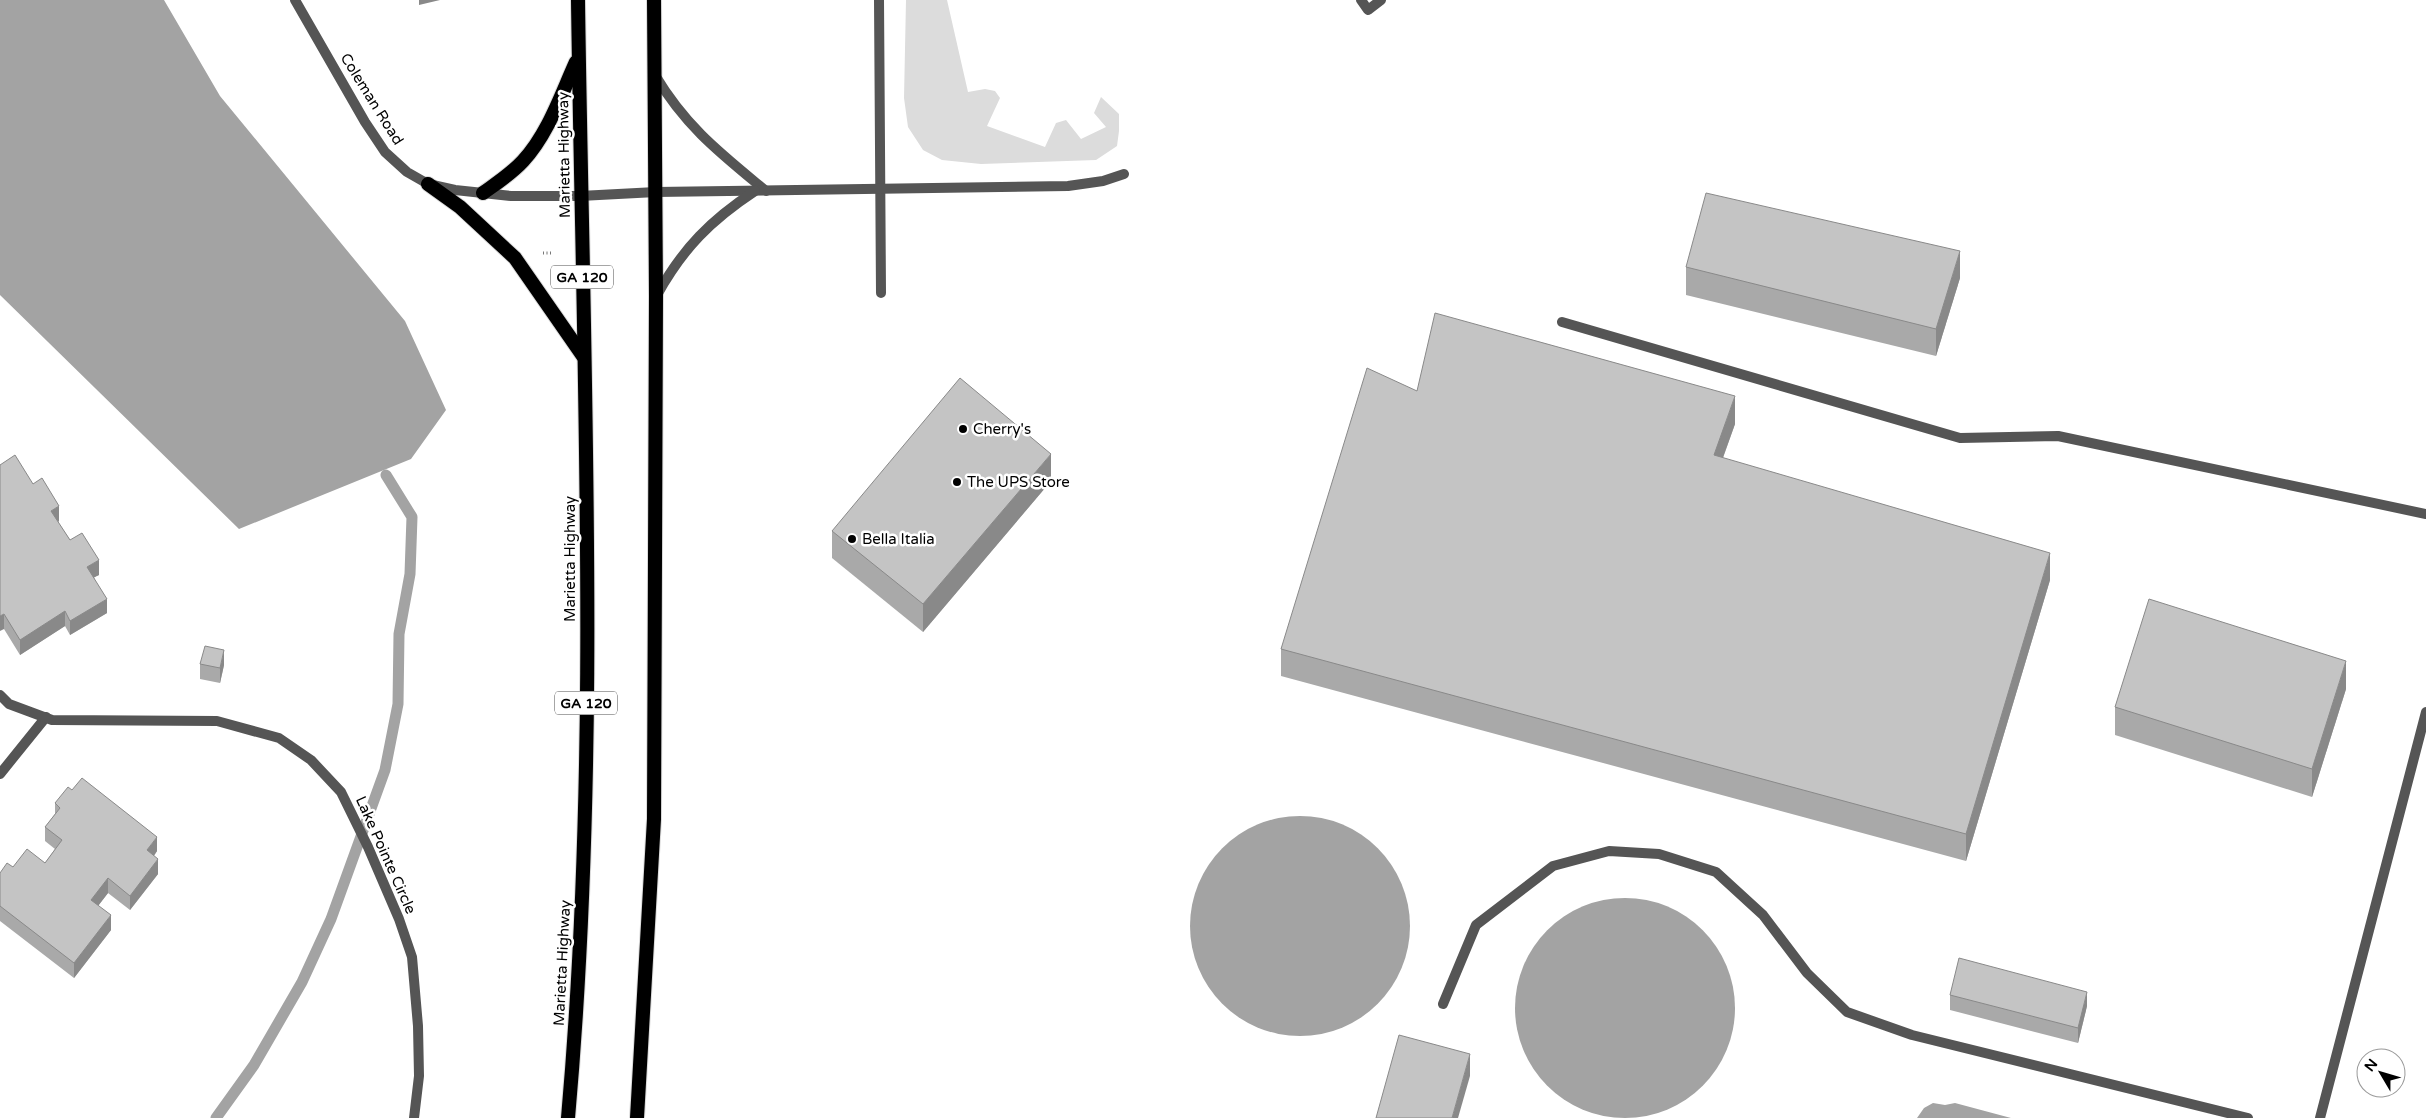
<svg xmlns="http://www.w3.org/2000/svg" width="2426" height="1118" font-family="'Varela Round',sans-serif">
	<rect width="100%" height="100%" fill="#fff"/>
	<!-- green -->
	<path fill="#dcdcdc" d="M 906,0 L 947,0 L 968,92 L 985,89 L 995,91 L 1000,98 L 987,126 L 1045,147 L 1056,123 L 1066,120 L 1081,139 L 1106,127 L 1094,113 L 1101,97 L 1119,114 L 1119,131 L 1117,146 L 1096,160 L 981,164 L 942,160 L 923,150 L 908,127 L 904,98 Z"/>
	<!-- water -->
	<g fill="#a3a3a3">
		<path d="M 0,0 L 164,0 L 220,96 L 405,321 L 446,410 L 411,459 L 239,529 L 0,295 Z"/>
		<circle cx="1300" cy="926" r="110"/>
		<circle cx="1625" cy="1008" r="110"/>
		<path d="M 1933,1103 L 1945,1105 L 1955,1103 L 2011,1118 L 1917,1118 L 1924,1108 Z"/>
	</g>
	<g fill="none" stroke-linecap="round" stroke-linejoin="round">
		<!-- stream -->
		<path stroke="#a3a3a3" stroke-width="11" d="M 216,1118 L 254,1065 L 302,982 L 331,919 L 385,770 L 398,704 L 399,634 L 410,574 L 412,517 L 386,475"/>
		<!-- trunk casing -->
		<g stroke="#dbdbdb" stroke-width="16">
			<g id="trunk">
				<path d="M 428,184 L 460,207 L 515,258 L 583,356"/>
				<path d="M 483,193 C 497,183 511,174 523,161 C 548,134 561,95 576,62"/>
				<path d="M 568,1118 C 601,747 583,372 578,0"/>
				<path d="M 637,1118 L 654,819 L 656,296 L 654,0"/>
			</g>
		</g>
		<!-- path -->
		<path stroke="#777" stroke-width="3" stroke-dasharray="1 2.5" stroke-linecap="butt" d="M 543,253 L 552,253"/>
		<!-- service -->
		<g stroke="#555" stroke-width="10">
			<path d="M 879,0 L 881,293"/>
			<path d="M 1361,0 L 1368,10 L 1381,0"/>
			<path d="M 655,75 C 686,127 720,153 766,191"/>
			<path d="M 656,192 L 1068,186 L 1103,181 L 1124,174"/>
			<path d="M 657,295 C 683,248 711,220 755,191"/>
			<path d="M 1562,322 L 1960,438 L 2058,436 L 2426,514"/>
			<path d="M 0,774 L 46,717"/>
			<path d="M 1443,1004 L 1476,925 L 1553,866 L 1609,851 L 1659,854 L 1716,872 L 1763,915 L 1807,973 L 1847,1012 L 1912,1035 L 2248,1118"/>
			<path d="M 2320,1118 L 2426,712"/>
		</g>
		<!-- minor -->
		<path stroke="#555" stroke-width="10" d="M 0,695 L 9,704 L 52,720 L 217,721 L 279,738 L 311,760 L 341,792 L 368,847 L 399,919 L 412,957 L 418,1026 L 419,1076 L 414,1118"/>
		<!-- tertiary -->
		<path stroke="#555" stroke-width="10" d="M 295,0 L 365,122 L 385,152 L 407,172 L 428,184 L 455,190 L 511,196 L 580,196 L 656,192"/>
		<!-- trunk -->
		<use href="#trunk" stroke="#000" stroke-width="14"/>
	</g>
	<!-- wall -->
	<g fill="#a9a9a9">
		<path d="M 1686,267 L 1960,278 L 1936,356 L 1686,295 Z"/>
		<path d="M 1417,391 L 1735,424 L 1723,458 L 2050,580 L 1966,861 L 1281,676 L 1281,649 Z"/>
		<path d="M 0,465 L 33,484 L 59,521 L 58,522 L 70,540 L 99,575 L 94,577 L 107,613 L 70,635 L 65,626 L 20,655 L 4,629 Z"/>
		<path d="M 1051,481 L 923,632 L 832,558 L 832,531 Z"/>
		<path d="M 200,664 L 224,665 L 220,683 L 200,679 Z"/>
		<path d="M 2346,689 L 2312,797 L 2115,735 L 2115,707 Z"/>
		<path d="M 55,803 L 157,851 L 154,856 L 158,874 L 130,910 L 108,893 L 98,906 L 111,930 L 74,978 L 0,921 L 0,873 L 13,867 L 45,863 L 55,849 L 45,841 L 45,827 L 55,814 Z"/>
		<path d="M 1950,995 L 2087,1006 L 2078,1043 L 1950,1010 Z"/>
	</g>
	<!-- shaded-wall -->
	<g fill="#898989">
		<path d="M 419,0 L 440,0 L 419,5 Z"/>
		<path d="M 1960,251 L 1960,278 L 1936,356 L 1936,329 Z"/>
		<path d="M 1735,396 L 1735,424 L 1714,482 L 1714,455 Z"/>
		<path d="M 1051,454 L 1051,481 L 923,632 L 923,604 Z"/>
		<path d="M 59,506 L 59,521 L 51,526 L 51,511 Z"/>
		<path d="M 2050,553 L 2050,580 L 1966,861 L 1966,834 Z"/>
		<path d="M 99,560 L 99,575 L 87,581 L 87,567 Z"/>
		<path d="M 107,599 L 107,613 L 70,635 L 70,621 Z"/>
		<path d="M 65,611 L 65,626 L 20,655 L 20,640 Z"/>
		<path d="M 4,614 L 4,629 L 0,631 L 0,616 Z"/>
		<path d="M 224,650 L 224,665 L 220,683 L 220,668 Z"/>
		<path d="M 2346,661 L 2346,689 L 2312,797 L 2312,769 Z"/>
		<path d="M 157,837 L 157,851 L 147,865 L 147,850 Z"/>
		<path d="M 158,859 L 158,874 L 130,910 L 130,896 Z"/>
		<path d="M 108,878 L 108,893 L 91,915 L 91,900 Z"/>
		<path d="M 111,915 L 111,930 L 74,978 L 74,963 Z"/>
		<path d="M 2087,992 L 2087,1006 L 2078,1043 L 2078,1028 Z"/>
		<path d="M 1470,1054 L 1470,1076 L 1458,1118 L 1452,1118 Z"/>
	</g>
	<!-- building -->
	<g fill="#c4c4c4" stroke="#898989">
		<path d="M 1706,193 L 1960,251 L 1936,329 L 1686,267 Z"/>
		<path d="M 1435,313 L 1735,396 L 1714,455 L 2050,553 L 1966,834 L 1281,649 L 1367,368 L 1417,391 Z"/>
		<path d="M 960,378 L 1051,454 L 923,604 L 832,531 Z"/>
		<path d="M 15,455 L 33,484 L 42,478 L 59,506 L 51,511 L 70,540 L 82,533 L 99,560 L 87,567 L 107,599 L 70,621 L 65,611 L 20,640 L 4,614 L 0,616 L 0,465 Z"/>
		<path d="M 2149,599 L 2346,661 L 2312,769 L 2115,707 Z"/>
		<path d="M 205,646 L 224,650 L 220,668 L 200,664 Z"/>
		<path d="M 82,778 L 157,837 L 147,850 L 158,859 L 130,896 L 108,878 L 91,900 L 111,915 L 74,963 L 0,906 L 0,873 L 7,863 L 13,867 L 27,849 L 45,863 L 62,840 L 45,827 L 60,808 L 55,803 L 68,787 L 72,790 Z"/>
		<path d="M 1959,958 L 2087,992 L 2078,1028 L 1950,995 Z"/>
		<path d="M 1399,1035 L 1470,1054 L 1452,1118 L 1376,1118 Z"/>
	</g>
	<!-- markers -->
	<g fill="#000" stroke="#fff" stroke-width="2">
		<circle cx="963" cy="429" r="5"/>
		<circle cx="957" cy="482" r="5"/>
		<circle cx="852" cy="539" r="5"/>
	</g>
	<g text-anchor="middle" dominant-baseline="central" stroke-width="5" stroke-linejoin="round" paint-order="stroke">
		<!-- shield labels -->
		<g fill="#fff" stroke="#4c4c4c" stroke-width="1">
			<rect x="551" y="265.5" width="62" height="23" rx="4"/>
			<rect x="555" y="691.5" width="62" height="23" rx="4"/>
		</g>
		<g font-size="14" font-weight="bold" fill="#000">
			<text x="582" y="277">GA 120</text>
			<text x="586" y="703">GA 120</text>
		</g>
		<!-- street labels -->
		<g font-size="15" fill="#000" stroke="#fff">
			<text transform="translate(372 99) rotate(58)">Coleman Road</text>
			<text transform="translate(564 155) rotate(-91)">Marietta Highway</text>
			<text transform="translate(570 559) rotate(-90)">Marietta Highway</text>
			<text transform="translate(386 855) rotate(66)">Lake Pointe Circle</text>
			<text transform="translate(562 963) rotate(-87)">Marietta Highway</text>
		</g>
		<!-- poi labels -->
		<g font-size="15" fill="#000" stroke="#fff" text-anchor="start">
			<text x="973" y="429">Cherry's</text>
			<text x="967" y="482">The UPS Store</text>
			<text x="862" y="539">Bella Italia</text>
		</g>
	</g>
	<!-- north arrow -->
	<g transform="translate(2381 1073) rotate(308)"><circle r="24" fill="#ffffff" stroke="#999999"/>
	<path d="M0-4L9 19L0 12L-9 19Z" fill="#000000"/>
	<text y="-8" font-size="14" font-weight="bold" text-anchor="middle" fill="#000000">N</text>
	</g>
</svg>
